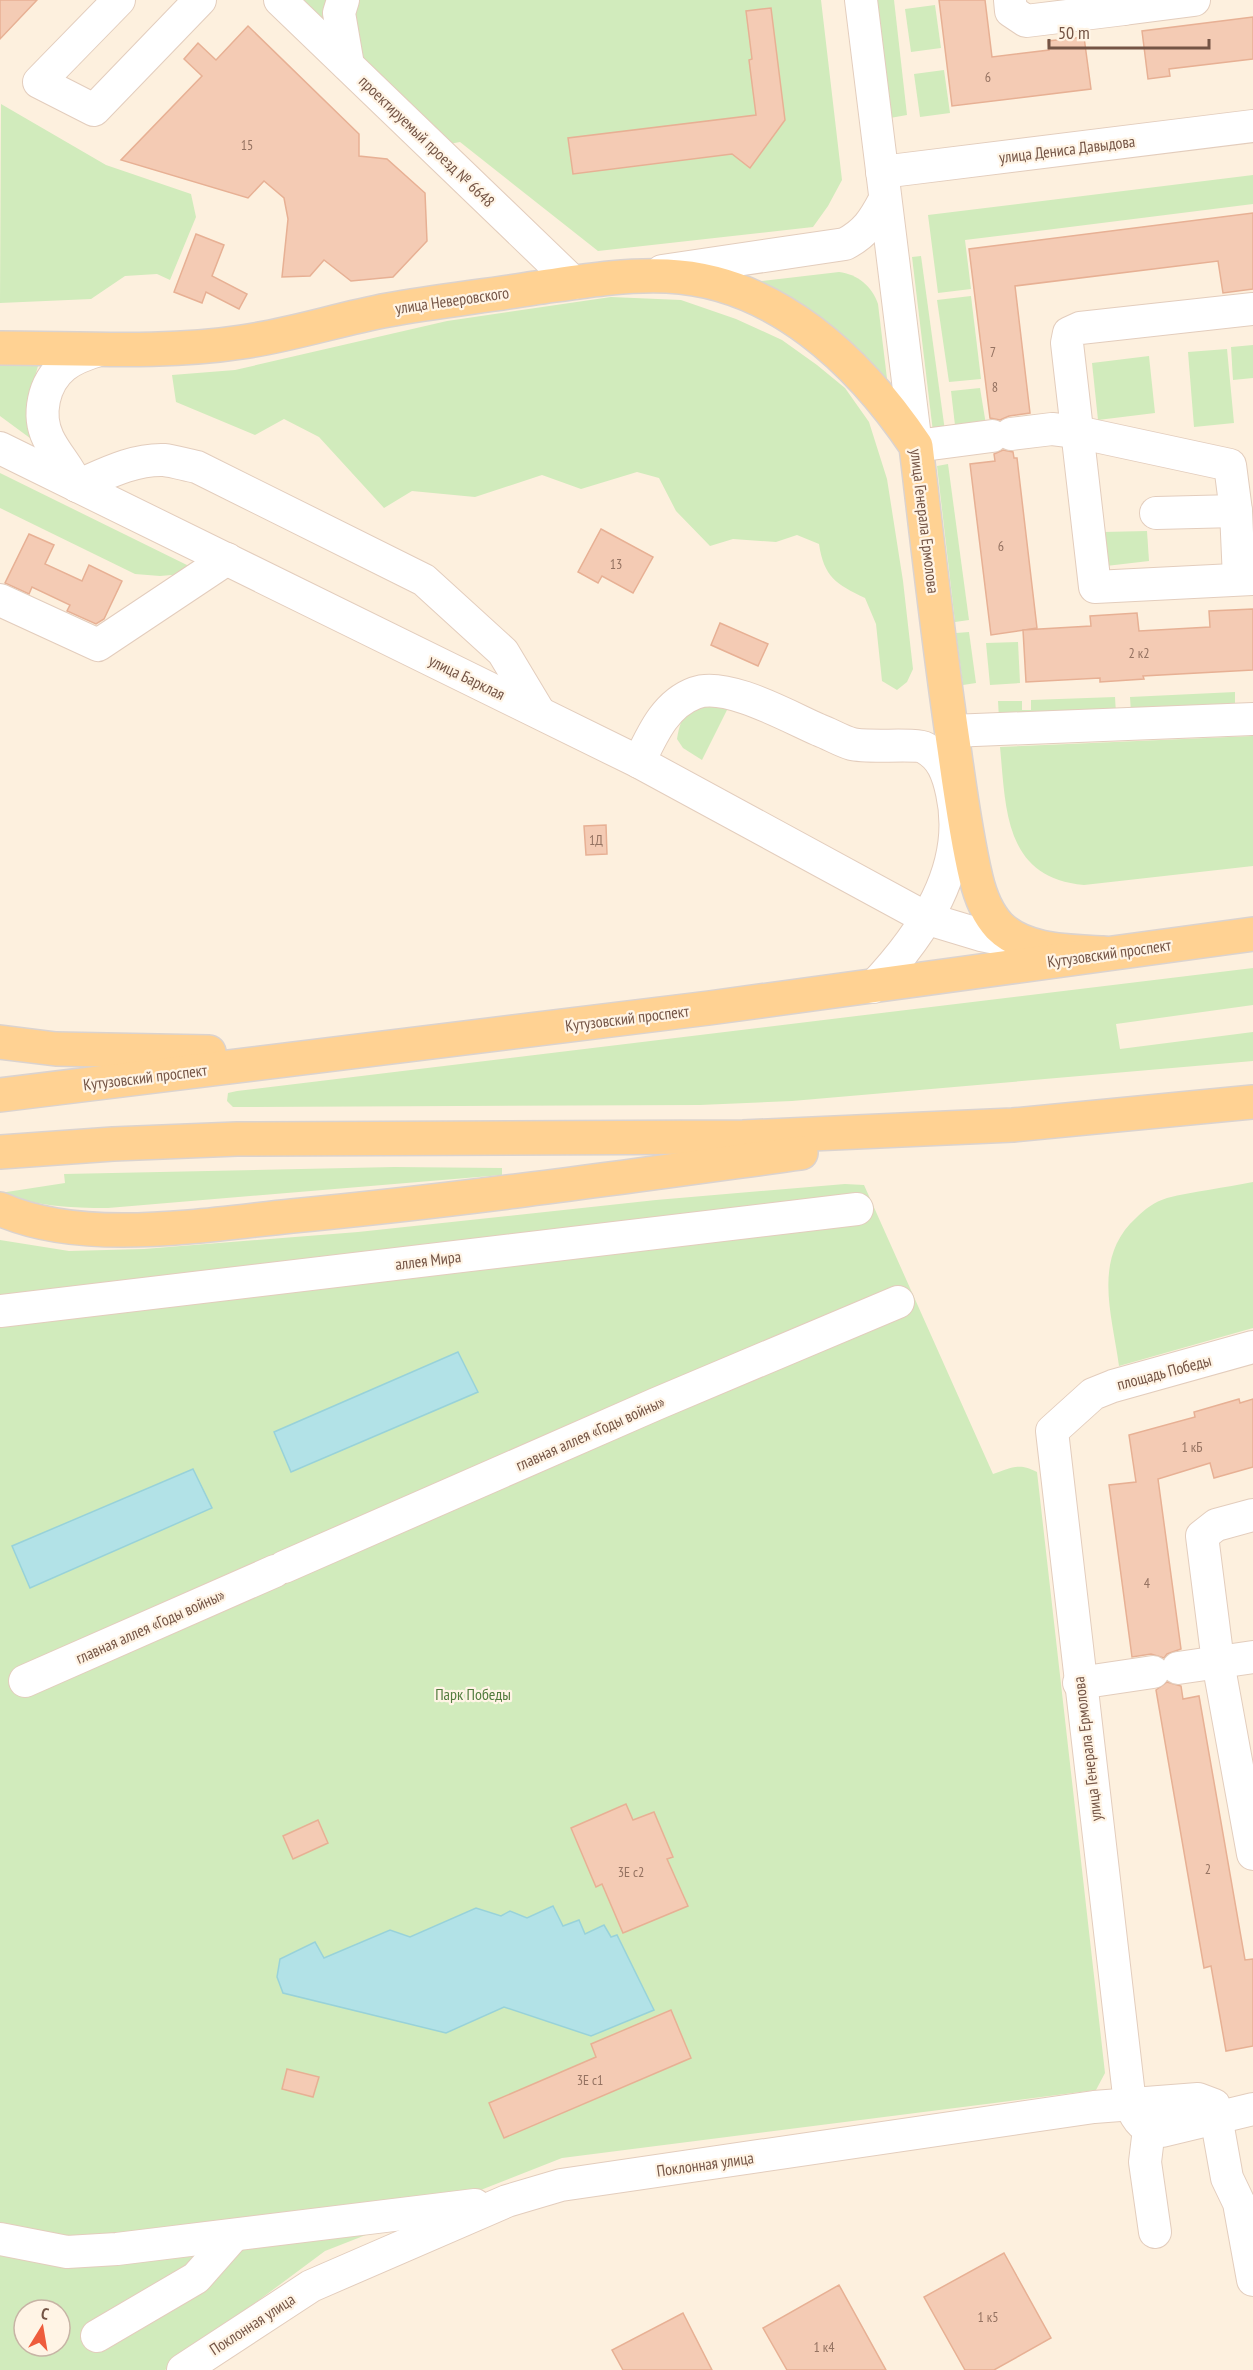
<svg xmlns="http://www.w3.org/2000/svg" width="1253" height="2370" font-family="'PT Sans Narrow',sans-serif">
	<rect width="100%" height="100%" fill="#fdf0de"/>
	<!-- green -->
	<g fill="#d1ebbc" fill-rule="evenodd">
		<path d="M 304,0 L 821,0 L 842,180 L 828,206 L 813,227 L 598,251 L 460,142 L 449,144 Z"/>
		<path d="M 876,0 L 894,0 L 907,115 L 890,118 Z"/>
		<path d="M 935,5 L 941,48 L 911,52 L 905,9 Z"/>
		<path d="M 944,70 L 950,113 L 920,117 L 914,74 Z"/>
		<path d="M 1,104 L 106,165 L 191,194 L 196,217 L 170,280 L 157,274 L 125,276 L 91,299 L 0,303 Z"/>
		<path d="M 1253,175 L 1253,204 L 965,240 L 971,289 L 938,293 L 928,215 Z"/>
		<path d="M 921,256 L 945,431 L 933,432 L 912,257 Z"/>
		<path d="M 839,272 C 857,274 872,286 878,304 L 888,387 L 744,283 Z"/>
		<path d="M 971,296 L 981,379 L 949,382 L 937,300 Z"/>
		<path d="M 611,297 L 681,300 L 736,319 L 782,340 L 817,365 L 845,388 L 869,422 L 887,479 L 903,581 L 913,669 L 907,682 L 897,690 L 882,681 L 876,624 L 865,598 C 836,584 824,577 819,544 L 797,535 L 776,542 L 733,539 L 710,546 L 676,511 L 659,478 L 637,472 L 581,489 L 542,475 L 475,497 L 412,491 L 384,508 L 319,437 L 284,419 L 255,435 L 176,402 L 172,375 L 235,370 L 447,321 Z"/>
		<path d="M 1253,345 L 1253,378 L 1233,380 L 1231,347 Z"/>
		<path d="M 1227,349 L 1234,423 L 1194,427 L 1188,352 Z"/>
		<path d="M 1149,356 L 1155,413 L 1098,420 L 1092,363 Z"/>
		<path d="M 0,365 L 38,366 L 28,401 L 28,421 L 34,441 L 0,416 Z"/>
		<path d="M 980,388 L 987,431 L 956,434 L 951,391 Z"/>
		<path d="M 948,464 L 969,620 L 955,622 L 937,466 Z"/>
		<path d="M 0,473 L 191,567 L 183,574 L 160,576 L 135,574 L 0,508 Z"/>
		<path d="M 1147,531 L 1149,561 L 1106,566 L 1103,532 Z"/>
		<path d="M 969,632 L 976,683 L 963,685 L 956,633 Z"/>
		<path d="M 1018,642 L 1020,683 L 990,685 L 986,643 Z"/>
		<path d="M 1235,692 L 1235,709 L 1131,713 L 1130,697 Z"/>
		<path d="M 1115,697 L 1116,714 L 999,719 L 998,701 L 1022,701 L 1022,710 L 1031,710 L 1031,700 Z"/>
		<path d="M 716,705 L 728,708 L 702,760 L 683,748 L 677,739 C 681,712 690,707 716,705 Z"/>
		<path d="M 1253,736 L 1253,866 L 1084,885 C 1004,878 1006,809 1000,747 Z"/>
		<path d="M 1253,968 L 1253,1005 L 1116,1024 L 1120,1049 L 1253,1032 L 1253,1061 L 792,1101 L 700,1105 L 233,1107 L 227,1101 L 228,1093 L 237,1091 Z"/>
		<path d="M 394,1167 L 502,1168 L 502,1175 L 108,1208 C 70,1208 35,1206 0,1193 L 65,1183 L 64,1174 Z"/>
		<path d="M 1253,1182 L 1253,1328 L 1119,1366 C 1112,1314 1092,1258 1136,1218 C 1145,1209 1154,1202 1167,1198 C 1194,1191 1225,1188 1253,1182 Z"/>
		<path d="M 845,1184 L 864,1185 L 993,1474 C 1011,1468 1019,1462 1037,1472 L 1105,2073 L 1096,2090 L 562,2158 L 325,2251 L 165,2370 L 0,2370 L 0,1240 L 69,1251 L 144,1249 L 358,1232 L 656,1200 ZM 24,2310 L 60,2310 L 60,2346 L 24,2346 Z"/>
	</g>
	<!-- water -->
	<g fill="#b2e2e7" stroke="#98d2d9" stroke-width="1.5">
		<path d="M 458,1352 L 478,1392 L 291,1472 L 274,1432 Z"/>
		<path d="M 193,1469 L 212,1508 L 30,1588 L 12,1546 Z"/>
		<path d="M 553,1906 L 563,1926 L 579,1920 L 585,1934 L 604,1925 L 611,1937 L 617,1935 L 654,2010 L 591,2036 L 504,2007 L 446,2033 L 283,1993 L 277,1977 L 280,1959 L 315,1942 L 324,1958 L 390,1930 L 410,1937 L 476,1908 L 501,1916 L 510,1911 L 527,1918 Z"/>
	</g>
	<!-- building -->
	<g fill="#f4cbb4" stroke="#e7b094" stroke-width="1.5">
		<path d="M 0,0 L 37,0 L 0,39 Z"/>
		<path d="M 939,0 L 985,0 L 992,57 L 1049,50 L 1048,41 L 1084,37 L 1091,89 L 952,106 Z"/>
		<path d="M 771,8 L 785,120 L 750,168 L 732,154 L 573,174 L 568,138 L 756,115 L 749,60 L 752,59 L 746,11 Z"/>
		<path d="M 1253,17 L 1253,59 L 1169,69 L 1170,76 L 1148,79 L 1142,31 Z"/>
		<path d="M 248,26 L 359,134 L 359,156 L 387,159 L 425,193 L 427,241 L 393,277 L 351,281 L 324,260 L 310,276 L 282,277 L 288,219 L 284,198 L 264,181 L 248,198 L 121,160 L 202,76 L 184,59 L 198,43 L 216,60 Z"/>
		<path d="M 1253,213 L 1253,289 L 1223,293 L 1218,261 L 1015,286 L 1030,413 L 1009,416 L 1000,420 L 990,418 L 969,249 Z"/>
		<path d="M 196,234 L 224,245 L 212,276 L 247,294 L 239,309 L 206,292 L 202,303 L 174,292 Z"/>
		<path d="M 1003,450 L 1013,452 L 1014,458 L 1017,458 L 1037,628 L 991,635 L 970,464 L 995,461 L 994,454 Z"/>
		<path d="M 601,529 L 653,557 L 633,593 L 602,576 L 598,583 L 578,572 Z"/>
		<path d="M 29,534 L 54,545 L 45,564 L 82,581 L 89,565 L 122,581 L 104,619 L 96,624 L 67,611 L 70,605 L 32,587 L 29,594 L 5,583 Z"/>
		<path d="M 1253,609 L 1253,670 L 1143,676 L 1144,679 L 1100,682 L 1100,678 L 1026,682 L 1023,630 L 1091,626 L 1090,616 L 1137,613 L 1139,631 L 1210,627 L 1209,611 Z"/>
		<path d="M 720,623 L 768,644 L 758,666 L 711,645 Z"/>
		<path d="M 606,825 L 607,854 L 586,855 L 584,826 Z"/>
		<path d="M 1239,1399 L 1240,1403 L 1253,1399 L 1253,1467 L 1214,1478 L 1210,1463 L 1158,1479 L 1181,1649 L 1167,1654 L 1164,1658 L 1151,1654 L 1132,1657 L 1109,1485 L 1136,1482 L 1129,1435 L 1195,1417 L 1194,1412 Z"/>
		<path d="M 1167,1682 L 1181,1686 L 1183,1699 L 1199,1696 L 1245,1960 L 1253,1959 L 1253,2046 L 1226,2051 L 1211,1966 L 1204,1968 L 1156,1690 Z"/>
		<path d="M 626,1804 L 633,1820 L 654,1812 L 673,1857 L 667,1859 L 688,1906 L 623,1933 L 602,1884 L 596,1887 L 571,1828 Z"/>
		<path d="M 318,1820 L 328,1843 L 293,1859 L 283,1836 Z"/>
		<path d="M 671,2010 L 691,2058 L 504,2138 L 489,2103 L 596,2057 L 591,2044 Z"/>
		<path d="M 287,2069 L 319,2077 L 313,2097 L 282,2089 Z"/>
		<path d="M 1004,2253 L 1051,2338 L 994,2370 L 965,2370 L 924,2297 Z"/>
		<path d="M 839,2285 L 886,2370 L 787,2370 L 763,2328 Z"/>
		<path d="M 683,2313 L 712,2370 L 623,2370 L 612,2350 Z"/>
	</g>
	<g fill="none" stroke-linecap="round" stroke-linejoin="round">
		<!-- minor casing -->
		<g stroke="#e3cdbd" stroke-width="34">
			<g id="minor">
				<path d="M 119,0 L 39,82 L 94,110 L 200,0"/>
				<path d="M 280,0 L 574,283"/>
				<path d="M 343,0 L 339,13 L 348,65"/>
				<path d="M 861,0 L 916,446 L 992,436"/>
				<path d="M 1010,0 L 1011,11 L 1026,21 L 1124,9 L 1123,0"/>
				<path d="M 1124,9 L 1194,0"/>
				<path d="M 882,172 L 1253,126"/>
				<path d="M 662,271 L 845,244 C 866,233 874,220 884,201"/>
				<path d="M 1253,309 L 1080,328 L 1069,333 L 1067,343 L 1095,587 L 1253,579"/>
				<path d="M 1011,434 L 1052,429 L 1077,432 L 1230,465 L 1236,511 L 1239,579"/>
				<path d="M 0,448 L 639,762 L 928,919 L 981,935 L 1027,944"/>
				<path d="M 77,486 C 105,474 133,459 164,460 C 174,461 186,465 197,467 L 424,580 L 503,652 L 539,712"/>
				<path d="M 77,486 C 69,467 56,455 48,438 C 37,415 43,383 64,366 C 75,357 89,353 102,349"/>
				<path d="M 1156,513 L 1236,511"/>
				<path d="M 0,600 L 98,645 L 227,559"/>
				<path d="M 951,731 L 1253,719"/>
				<path d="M 639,762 C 652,735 665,704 695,693 C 726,681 789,717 819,730 C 830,734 841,741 852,744 C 868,748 916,743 925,748 C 942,757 948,774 952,793 C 969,868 922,935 873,987"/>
				<path d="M 0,1311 L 857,1209"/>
				<path d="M 1253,1347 L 1113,1386 L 1093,1394 L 1052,1431 L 1130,2104 C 1139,2122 1141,2127 1162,2131 L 1253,2109"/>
				<path d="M 1253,1515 L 1216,1525 L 1202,1536 L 1218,1662 L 1253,1854"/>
				<path d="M 284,1567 L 656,1404 L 898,1302"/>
				<path d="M 1178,1668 L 1253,1657"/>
				<path d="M 25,1681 L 275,1571"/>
				<path d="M 1079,1683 L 1153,1672"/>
				<path d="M 1149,2129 L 1145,2162 L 1155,2232"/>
				<path d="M 0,2239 L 67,2252 L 117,2249 L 475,2205"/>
				<path d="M 97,2336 L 196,2278 L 234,2235"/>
				<path d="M 183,2370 L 311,2286 L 507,2201 L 561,2185 L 1094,2107 L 1198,2099 L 1214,2105 L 1227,2178 L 1239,2203 L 1253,2280"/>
			</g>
		</g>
		<!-- major casing -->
		<g stroke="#dbd3cf" stroke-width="36">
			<g id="major">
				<path d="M 0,348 C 79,348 165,354 242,342 C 292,335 339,319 388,310 C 436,301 486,296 535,288 C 578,282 623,274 667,276 C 775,281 859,361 916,446 C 928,547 939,648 954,748 C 960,791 966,836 976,878 C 980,895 987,913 999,926 C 1025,952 1070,951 1103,953"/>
				<path d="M 0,1042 L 56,1049 L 209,1052"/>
				<path d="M 0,1095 L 709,1008 L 1253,934"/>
				<path d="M 0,1152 L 113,1144 L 237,1139 L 743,1137 L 1013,1125 L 1253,1102"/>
				<path d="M 0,1209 C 83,1246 203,1225 292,1216 C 462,1200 631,1176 801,1153"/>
			</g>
		</g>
		<!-- minor -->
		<use href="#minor" stroke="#fff" stroke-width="32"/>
		<!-- major -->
		<use href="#major" stroke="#ffd293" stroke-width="33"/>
	</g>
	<g text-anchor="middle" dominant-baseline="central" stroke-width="4.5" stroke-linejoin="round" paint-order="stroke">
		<!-- number labels -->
		<g font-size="14" fill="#947261">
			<text x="988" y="77">6</text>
			<text x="247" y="145">15</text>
			<text x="993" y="352">7</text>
			<text x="995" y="387">8</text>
			<text x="1001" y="546">6</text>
			<text x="616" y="564">13</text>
			<text x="1139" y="653">2 к2</text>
			<text x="596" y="840">1Д</text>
			<text x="1192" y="1447">1 кБ</text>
			<text x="1147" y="1583">4</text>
			<text x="1208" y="1869">2</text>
			<text x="631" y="1872">3Е с2</text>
			<text x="590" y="2080">3Е с1</text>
			<text x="988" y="2317">1 к5</text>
			<text x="824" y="2347">1 к4</text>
		</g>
		<!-- street labels -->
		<g font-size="16" fill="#745445" stroke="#fff4e5">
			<text transform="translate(427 141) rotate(44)">проектируемый проезд № 6648</text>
			<text transform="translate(1067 149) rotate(-7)">улица Дениса Давыдова</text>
			<text transform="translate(452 300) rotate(-8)">улица Неверовского</text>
			<text transform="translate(925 521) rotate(83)">улица Генерала Ермолова</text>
			<text transform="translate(467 677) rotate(26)">улица Барклая</text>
			<text transform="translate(1109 953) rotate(-8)">Кутузовский проспект</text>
			<text transform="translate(627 1018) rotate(-7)">Кутузовский проспект</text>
			<text transform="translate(145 1077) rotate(-7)">Кутузовский проспект</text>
			<text transform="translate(428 1260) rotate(-7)">аллея Мира</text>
			<text transform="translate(1164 1372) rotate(-15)">площадь Победы</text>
			<text transform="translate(590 1433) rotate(-24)">главная аллея «Годы войны»</text>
			<text transform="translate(150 1626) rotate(-24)">главная аллея «Годы войны»</text>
			<text transform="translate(1087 1749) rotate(-97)">улица Генерала Ермолова</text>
			<text transform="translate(705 2164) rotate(-8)">Поклонная улица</text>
			<text transform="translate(252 2324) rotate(-33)">Поклонная улица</text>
		</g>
		<!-- park labels -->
		<g font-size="16" fill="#527b3d" stroke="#fff4e5">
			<text x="473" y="1694">Парк Победы</text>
		</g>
	</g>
	<!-- north arrow -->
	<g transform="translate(42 2328) rotate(11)"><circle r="28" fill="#fff4e5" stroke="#c7b4a5" stroke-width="1.5"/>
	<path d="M0-4.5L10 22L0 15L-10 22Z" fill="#ee5c3c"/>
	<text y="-9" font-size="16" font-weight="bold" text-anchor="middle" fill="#745445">С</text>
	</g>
	<!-- scale -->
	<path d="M1049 39v9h160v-9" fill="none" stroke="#745445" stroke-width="3"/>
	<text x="1058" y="39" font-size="18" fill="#745445" stroke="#fff4e5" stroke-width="4.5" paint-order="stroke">50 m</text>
</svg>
